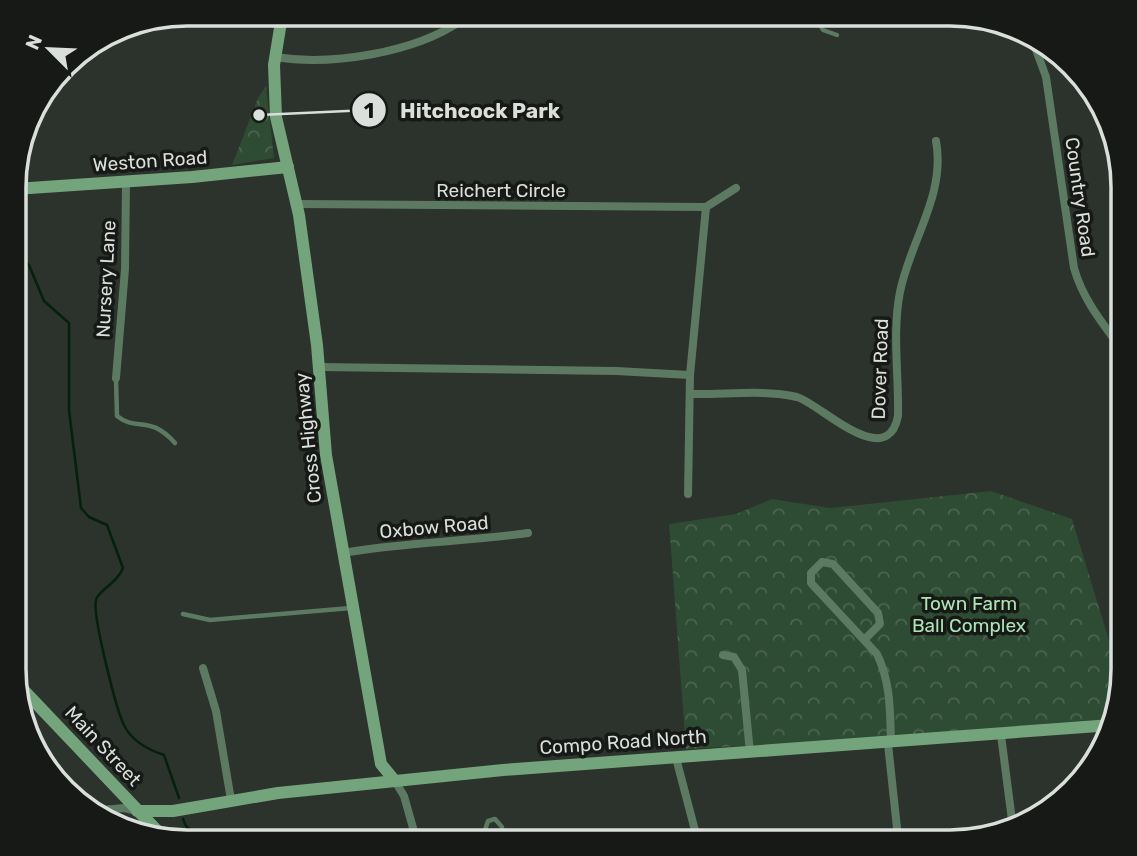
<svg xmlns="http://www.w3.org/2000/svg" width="1137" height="856" font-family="Rubik,sans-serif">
	<defs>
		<pattern id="forest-crowns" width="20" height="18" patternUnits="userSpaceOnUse" patternTransform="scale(1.75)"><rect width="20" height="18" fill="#2e4b33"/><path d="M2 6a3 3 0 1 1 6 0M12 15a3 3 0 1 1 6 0" fill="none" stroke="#4c6450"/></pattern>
	</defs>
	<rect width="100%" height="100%" fill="#2c322c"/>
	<!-- forest -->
	<g fill="url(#forest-crowns)">
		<path d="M 266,86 L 274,158 L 232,165 L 258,98 Z"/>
		<path d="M 991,491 L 1072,519 L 1122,683 L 1113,721 L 987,733 L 686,749 L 669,524 L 736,514 L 772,499 L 830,508 Z"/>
	</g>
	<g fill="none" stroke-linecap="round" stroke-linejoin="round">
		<!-- stream -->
		<g stroke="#03210b" stroke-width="2.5">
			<path d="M 15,250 L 29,265 L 44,301 L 69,323 L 69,410 L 81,508 L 89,517 L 107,525 L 123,568 C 117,584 98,590 96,600 C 92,614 117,714 125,727 C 133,742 149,750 164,755 L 179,798"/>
			<path d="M 183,819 L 186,826 L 204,842"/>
		</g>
		<!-- lane -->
		<g stroke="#5c7a61" stroke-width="4.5">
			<path d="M 815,16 L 823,30 L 837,35"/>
			<path d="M 116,379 L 117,416 C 137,432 149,414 175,443"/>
			<path d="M 183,614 L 210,620 L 351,608"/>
			<path d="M 481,842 L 488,821 L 495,819 L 502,827"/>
		</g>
		<!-- street -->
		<g stroke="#5c7a61" stroke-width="8">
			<path d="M 1031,36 L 1046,77 L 1074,268 C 1083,300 1103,324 1123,351"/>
			<path d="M 275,57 C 331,66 415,53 462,20"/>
			<path d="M 297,204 L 706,207 L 736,188"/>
			<path d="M 319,367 L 616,371 L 690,375"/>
			<path d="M 116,378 L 125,269 L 126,182"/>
			<path d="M 690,394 C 724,395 764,389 797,397 C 819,403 887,473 898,416 C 899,376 892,332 900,292 C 910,241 946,195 936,141"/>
			<path d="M 688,494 L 690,375 L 706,207"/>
			<path d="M 15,538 L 19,483 L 15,456"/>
			<path d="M 343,553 C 405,542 466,542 528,533"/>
			<path d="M 864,640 L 880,624 L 878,613 L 833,564 L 822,562 L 811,573 L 811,583 L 877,654 C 891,683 890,712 891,743"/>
			<path d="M 723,655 L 734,657 L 742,670 L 750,753"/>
			<path d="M 203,668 L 216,711 L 231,800"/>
			<path d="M 1001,735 L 1013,828"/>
			<path d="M 888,744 L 897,828"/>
			<path d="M 676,758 L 698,842"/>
			<path d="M 395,781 L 404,796 L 417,842"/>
			<path d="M 91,811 L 124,808 L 137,811"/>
		</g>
		<!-- secondary -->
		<g stroke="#73a47b" stroke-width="12">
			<path d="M 281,22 L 274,65 L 276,117 L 299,215 L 317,345 L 326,455 L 381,764 L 395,781"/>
			<path d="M 15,189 L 192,177 L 288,167"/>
			<path d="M 14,680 L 165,839"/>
			<path d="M 137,811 L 173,811 L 278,793 L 503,770 L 1112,725"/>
		</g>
	</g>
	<g text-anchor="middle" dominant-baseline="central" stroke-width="7" stroke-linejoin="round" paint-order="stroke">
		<!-- street labels -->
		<g font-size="19" fill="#dbdfdc" stroke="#161916">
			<text transform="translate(150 161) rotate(-4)">Weston Road</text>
			<text x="501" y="190">Reichert Circle</text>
			<text transform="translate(1080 197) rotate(82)">Country Road</text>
			<text transform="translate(106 279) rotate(-87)">Nursery Lane</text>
			<text transform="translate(880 369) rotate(-88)">Dover Road</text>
			<text transform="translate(308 438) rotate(-96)">Cross Highway</text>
			<text transform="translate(434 527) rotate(-5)">Oxbow Road</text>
			<text transform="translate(623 742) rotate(-4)">Compo Road North</text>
			<text transform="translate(103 746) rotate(47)">Main Street</text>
		</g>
		<!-- park labels -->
		<g font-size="19" fill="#ade4b6" stroke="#161916">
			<text x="969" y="603">Town Farm<tspan x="969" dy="22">Ball Complex</tspan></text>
		</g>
	</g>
	<!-- crop -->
	<path d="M0 0H1137V856H0ZM187 26H950A161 161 0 0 1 1111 187V669A161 161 0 0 1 950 830H187A161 161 0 0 1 26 669V187A161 161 0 0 1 187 26Z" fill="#161916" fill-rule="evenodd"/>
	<path fill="none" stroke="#dbdfdc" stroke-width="3.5" d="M187 26H950A161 161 0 0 1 1111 187V669A161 161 0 0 1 950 830H187A161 161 0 0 1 26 669V187A161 161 0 0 1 187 26Z"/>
	<!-- callouts -->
	<path fill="none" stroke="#dbdfdc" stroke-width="2.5" d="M259 115L369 110"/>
	<g fill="#dbdfdc" stroke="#161916" stroke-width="2.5">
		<circle cx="259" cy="115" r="7"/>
		<circle cx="369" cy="110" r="18"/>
	</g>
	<g font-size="21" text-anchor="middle" font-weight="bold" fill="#111">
		<text x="369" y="118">1</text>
	</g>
	<g font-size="21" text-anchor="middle" font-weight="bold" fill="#dbdfdc" stroke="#161916" stroke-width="7" stroke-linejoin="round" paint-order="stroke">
		<text x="480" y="118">Hitchcock Park</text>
	</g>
	<!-- north arrow -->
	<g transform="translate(49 49) rotate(294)" stroke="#161916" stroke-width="5" paint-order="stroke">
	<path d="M0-5L12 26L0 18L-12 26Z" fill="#dbdfdc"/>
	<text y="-10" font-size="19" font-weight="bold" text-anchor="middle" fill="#dbdfdc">N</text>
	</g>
</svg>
